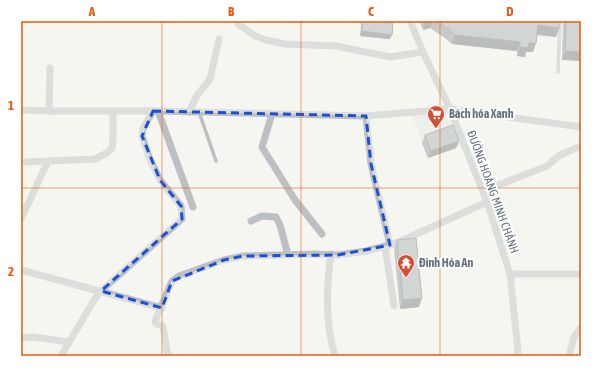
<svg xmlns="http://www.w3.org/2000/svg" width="602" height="377" font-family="'Asap Condensed',sans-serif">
	<rect width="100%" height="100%" fill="#f5f5f1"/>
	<!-- built -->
	<path fill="#e5e6e5" d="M 448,112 L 462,145 L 428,158 L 412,115 Z"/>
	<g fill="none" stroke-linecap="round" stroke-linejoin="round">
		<!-- service -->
		<g stroke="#bcc0c3" stroke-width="3.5">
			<path d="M 558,72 L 560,21"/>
			<path d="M 199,112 L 216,161"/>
		</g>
		<!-- minor -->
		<g stroke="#bcc0c3" stroke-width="7">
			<path d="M 410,21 L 423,52 L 450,109 L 487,202 L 510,274 L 518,351 L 517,356"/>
			<path d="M 238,24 L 255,36 L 266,40 L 285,44 L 336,46 L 390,57 L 423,52"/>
			<path d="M 21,110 L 49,111 L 158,111 L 366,116 L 450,109 L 581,127"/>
			<path d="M 49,111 L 50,68"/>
			<path d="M 158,111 L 193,207"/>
			<path d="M 189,112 L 196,97 L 210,79 L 219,39"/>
			<path d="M 272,114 L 262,147 L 295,200 L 322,234"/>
			<path d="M 366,116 L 371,164 L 390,245"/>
			<path d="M 26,162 L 95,159 L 107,153 L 112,148 L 113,140 L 113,112"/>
			<path d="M 483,191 L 547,166 L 560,155 L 581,146"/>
			<path d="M 21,219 L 48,161"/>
			<path d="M 251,221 L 262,216 L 276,217 L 280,225 L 288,255"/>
			<path d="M 385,246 L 394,306"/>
			<path d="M 331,254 C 326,288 325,323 335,356"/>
			<path d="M 21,270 L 162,308"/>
			<path d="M 510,274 L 581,274"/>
			<path d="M 21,338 L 33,337 L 69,342"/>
			<path d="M 61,356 L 94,300 L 101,291 L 182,219 L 181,206 L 160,180 L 149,157 L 142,136 L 143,128 L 153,111"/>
			<path d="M 169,356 L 167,351 L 163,326 L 156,324 L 155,321 L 172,281 L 179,276 L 224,260 L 243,256 L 315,254 L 338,255 L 366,251 L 390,245 L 403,240 L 487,202"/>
			<path d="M 569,356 L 574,337 L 581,327"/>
		</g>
	</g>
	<!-- wall -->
	<g fill="#8e9598">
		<path d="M 360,21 L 385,21 L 390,39 L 360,36 L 361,25 Z"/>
		<path d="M 421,21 L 560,21 L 559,28 L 556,37 L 537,35 L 533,52 L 526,52 L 525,57 L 517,56 L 517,51 L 452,44 L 445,38 L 430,28 L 423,30 L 420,23 Z"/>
		<path d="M 563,21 L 581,21 L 562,60 Z"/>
		<path d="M 425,135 L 456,148 L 428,158 L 422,143 Z"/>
		<path d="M 397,240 L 419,307 L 400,309 L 394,249 Z"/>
	</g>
	<!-- shaded-wall -->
	<g fill="#74797c">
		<path d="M 426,21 L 433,21 L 430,28 L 423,30 Z"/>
		<path d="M 538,25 L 559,28 L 556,37 L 534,34 Z"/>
		<path d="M 362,31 L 392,35 L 390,39 L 360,36 Z"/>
		<path d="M 455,35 L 520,42 L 517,51 L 452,44 Z"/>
		<path d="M 529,43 L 536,43 L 533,52 L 526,52 L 525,57 L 517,56 L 520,47 Z"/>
		<path d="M 565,51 L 581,52 L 581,61 L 562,60 Z"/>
		<path d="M 459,141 L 456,148 L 428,158 L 431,151 Z"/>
		<path d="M 422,298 L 419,307 L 400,309 L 403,300 Z"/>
	</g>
	<!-- building -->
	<g fill="#a5adb1" stroke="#74797c">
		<path d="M 363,21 L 385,21 L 386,23 L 393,23 L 392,35 L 362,31 Z"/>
		<path d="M 436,21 L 560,21 L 559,28 L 538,25 L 536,43 L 529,43 L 528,48 L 520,47 L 520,42 L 455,35 L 449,29 Z"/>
		<path d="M 566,21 L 581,21 L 581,52 L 565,51 Z"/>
		<path d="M 453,125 L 459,141 L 431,151 L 425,135 Z"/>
		<path d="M 416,238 L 422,298 L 403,300 L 397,240 Z"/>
	</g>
	<!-- marked area -->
	<path d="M0 0H602V377H0ZM 153,111 L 366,116 L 371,164 L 390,245 L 338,255 L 243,256 L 224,260 L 172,281 L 162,308 L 101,291 L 182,219 L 181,206 L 160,180 L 142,136 Z" fill="#f5f5f1" fill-opacity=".55" fill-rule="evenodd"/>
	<path fill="none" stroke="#1d4ed8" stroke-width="3" stroke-dasharray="8 5" stroke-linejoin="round" d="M 153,111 L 366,116 L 371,164 L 390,245 L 338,255 L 243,256 L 224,260 L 172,281 L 162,308 L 101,291 L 182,219 L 181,206 L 160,180 L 142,136 Z"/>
	<!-- grid -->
	<path fill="none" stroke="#e8590c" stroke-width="1" stroke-opacity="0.55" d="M 162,21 L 162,356M 301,21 L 301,356M 440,21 L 440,356M 21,188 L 581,188"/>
	<!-- icons -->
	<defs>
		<g id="supermarket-pin" transform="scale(0.9)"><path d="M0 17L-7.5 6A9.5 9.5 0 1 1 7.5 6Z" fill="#d24e34" stroke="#fff"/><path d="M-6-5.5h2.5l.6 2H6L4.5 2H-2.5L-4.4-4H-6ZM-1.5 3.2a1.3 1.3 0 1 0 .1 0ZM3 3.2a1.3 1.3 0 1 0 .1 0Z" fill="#fff"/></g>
		<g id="temple-pin" transform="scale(0.9)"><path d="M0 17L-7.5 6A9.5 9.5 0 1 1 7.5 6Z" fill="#d24e34" stroke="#fff"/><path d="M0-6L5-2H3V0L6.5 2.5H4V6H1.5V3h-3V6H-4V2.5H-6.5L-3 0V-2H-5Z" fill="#fff"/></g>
	</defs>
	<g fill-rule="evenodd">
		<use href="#supermarket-pin" x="436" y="114"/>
		<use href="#temple-pin" x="406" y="263"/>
	</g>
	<g text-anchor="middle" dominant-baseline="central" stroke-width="4" stroke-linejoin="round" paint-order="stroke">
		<!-- poi labels -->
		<g font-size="12" font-weight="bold" fill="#667680" stroke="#fff" text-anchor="start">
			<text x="449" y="114">Bách hóa Xanh</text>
			<text x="419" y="263">Đình Hóa An</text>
		</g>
		<!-- street labels -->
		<g font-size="12" fill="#667680" stroke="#fff">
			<text transform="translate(493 192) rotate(70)">ĐƯỜNG HOÀNG MINH CHÁNH</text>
		</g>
	</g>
	<!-- border -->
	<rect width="602" height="377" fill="none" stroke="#ffffff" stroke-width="44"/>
	<rect x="22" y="22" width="558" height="333" fill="none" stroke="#e8590c" stroke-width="1.5"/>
	<g font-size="13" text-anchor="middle" font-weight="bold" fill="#e8590c">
		<text x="92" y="16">A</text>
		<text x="231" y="16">B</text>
		<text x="371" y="16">C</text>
		<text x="510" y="16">D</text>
		<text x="11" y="110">1</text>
		<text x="11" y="276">2</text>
	</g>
</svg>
